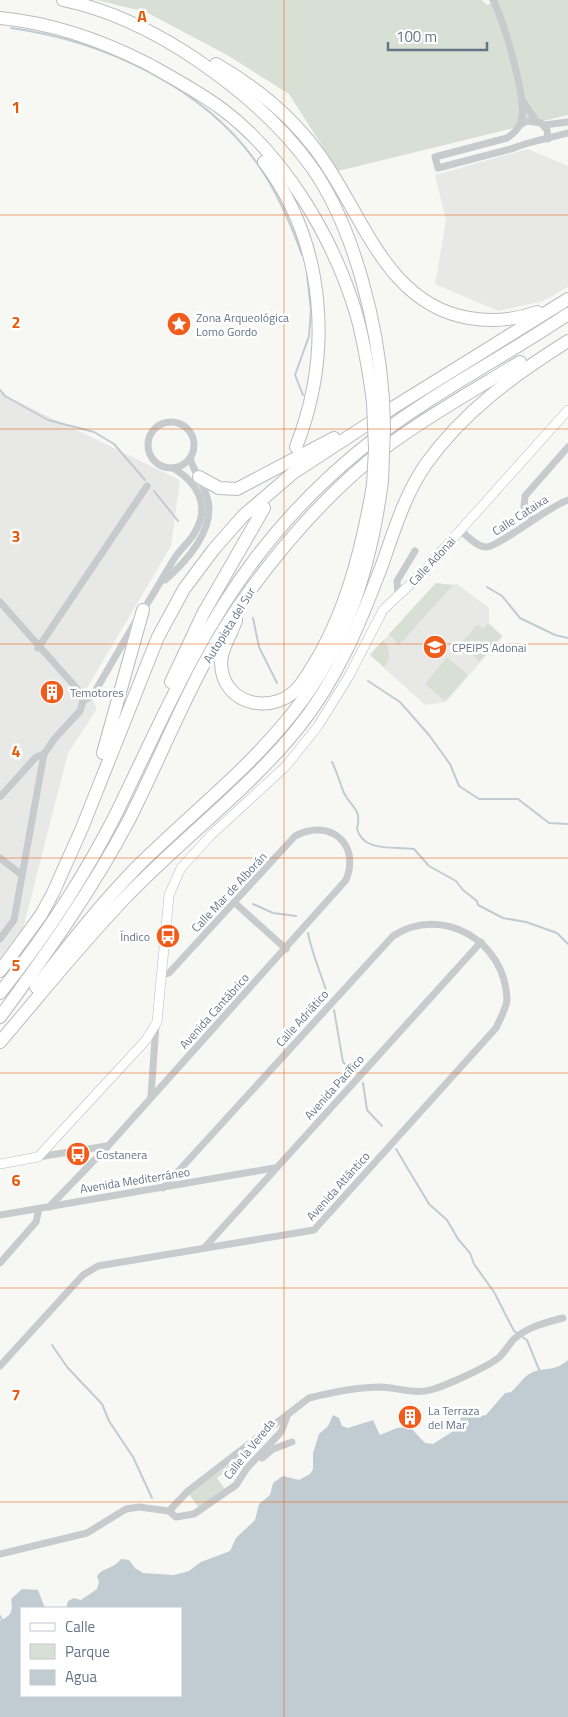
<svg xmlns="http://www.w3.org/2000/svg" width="568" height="1717" font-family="'Titillium Web',sans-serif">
	<rect width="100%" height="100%" fill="#f7f8f4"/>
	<!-- built -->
	<g fill="#e8e9e7">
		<path d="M 528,149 L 568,166 L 568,287 L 543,301 L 498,311 L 435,284 L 446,221 L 435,175 Z"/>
		<path d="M 0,393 L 180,480 L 171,546 L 87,688 L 97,709 L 68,753 L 23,929 L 0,959 Z"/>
		<path d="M 436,583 L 446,585 L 457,584 L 489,608 L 489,623 L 503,636 L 446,702 L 425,705 L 370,655 Z"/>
	</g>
	<!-- green -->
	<g fill="#d8e0d5">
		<path d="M 97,0 L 482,0 L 487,5 L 496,0 L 568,0 L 568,115 L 338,171 L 289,94 L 227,55 L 146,12 Z"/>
		<path d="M 436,583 L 453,585 L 399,645 L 389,634 Z"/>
		<path d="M 478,624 L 483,629 L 488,624 L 502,636 L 479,662 L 461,643 Z"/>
		<path d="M 383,640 C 391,650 391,657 384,667 L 370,655 Z"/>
		<path d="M 447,657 L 468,675 L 445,701 L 425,684 Z"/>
		<path d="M 234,1461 L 236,1464 L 217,1478 L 225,1489 L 199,1508 L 189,1494 Z"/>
	</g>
	<!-- water -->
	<path fill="#c1ccd2" d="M 568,1360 L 568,1717 L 0,1717 L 0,1621 C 12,1615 13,1612 11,1599 L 22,1589 L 38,1590 L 45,1608 L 21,1608 L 21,1696 L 181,1696 L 181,1608 L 66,1608 L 68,1601 L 74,1598 L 81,1600 L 97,1589 L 99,1582 L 97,1576 C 103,1567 114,1569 121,1559 L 129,1560 L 135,1568 L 143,1573 L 174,1575 L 189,1571 L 201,1562 L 230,1551 L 236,1538 L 255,1520 L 259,1504 L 270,1495 L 273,1483 L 283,1476 L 299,1480 L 310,1474 L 313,1469 L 313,1453 L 319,1434 L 328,1426 L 333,1415 L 339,1418 L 342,1426 L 348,1428 L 373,1420 L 380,1435 L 397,1428 L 410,1427 L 425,1443 L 433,1444 L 458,1428 L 463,1412 L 470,1407 L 474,1408 L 481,1416 L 486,1415 L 505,1393 L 511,1392 C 518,1386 523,1377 531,1373 C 545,1366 553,1373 568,1360 Z"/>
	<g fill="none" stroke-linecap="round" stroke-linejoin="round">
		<!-- stream -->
		<g stroke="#c1ccd2" stroke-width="2">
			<path d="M 11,28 C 104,41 205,87 259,166 C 278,194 291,224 302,255"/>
			<path d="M 0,390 L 5,396 L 48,420 L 94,432 L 114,444 L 145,480"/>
			<path d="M 303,395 L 295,375 L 309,336 L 311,310 L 307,274"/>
			<path d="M 154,491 L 178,521"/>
			<path d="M 487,587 L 502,596 L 520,618 L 555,635 L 568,638"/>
			<path d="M 253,618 L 259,647 L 277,683"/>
			<path d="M 368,681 L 400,702 L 429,735 L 450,764 L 459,786 L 479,799 L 518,799 L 549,823 L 568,824"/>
			<path d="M 332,762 C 337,772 340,783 344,793 C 352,809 362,808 357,829 C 364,853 394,846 414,849 L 429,866 L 456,881 L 463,890 L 477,901 L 478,905 L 503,918 L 526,922 L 557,933 L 568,944"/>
			<path d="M 253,904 L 273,913 L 296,916"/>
			<path d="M 308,933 C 312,955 322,975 328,997"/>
			<path d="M 334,1010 L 343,1062 L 354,1073"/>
			<path d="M 363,1083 L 367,1110 L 382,1126"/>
			<path d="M 396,1149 L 429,1204 L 447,1220 L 458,1239 L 470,1253 L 474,1264 L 494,1292 L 514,1331 L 517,1333"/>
			<path d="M 521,1336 L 527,1340 L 540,1372"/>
			<path d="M 52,1345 L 67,1367 L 102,1404 L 109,1421 L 133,1457 L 152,1498"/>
			<path d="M 0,1616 L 2,1620"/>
		</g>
		<!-- secondary casing -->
		<g stroke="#b9bec3" stroke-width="10">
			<path id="secondary" d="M 0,1164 L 38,1157 L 146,1040 L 157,1022 L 169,895 L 181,868 L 211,835 L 286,766 L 318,726 L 349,676 L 383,610 L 422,573 L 568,410"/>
		</g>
		<!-- highway casing -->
		<g stroke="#b9bcc0" stroke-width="14">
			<g id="highway">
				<path d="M 63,0 C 111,10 157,33 197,60 C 241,90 282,125 313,169 C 355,230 378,326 383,399"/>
				<path d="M 0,18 C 52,23 101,40 148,64 C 173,78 199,92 222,109 C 286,157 333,238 356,313 C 364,342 369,372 373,402"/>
				<path d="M 216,64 C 254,86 290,115 316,150 C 362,210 384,304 469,318 C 493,322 515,320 537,312"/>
				<path d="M 264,162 C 326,244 333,353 296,447"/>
				<path d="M 199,477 L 219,488 L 237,489 L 334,438"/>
				<path d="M 236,620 C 232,634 221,648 221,663 C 222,707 277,717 301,684 C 343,625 361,555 373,485"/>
				<path d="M 171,682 L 203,614 L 264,508"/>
				<path d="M 103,753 L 143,610"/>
				<path d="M 0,971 L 41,915 L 53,893 L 82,828 L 158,637 L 184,589 L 214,549 L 243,516 L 293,473 L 394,407 L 568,299"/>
				<path d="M 36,987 C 68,946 100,905 136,868 C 184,820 238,778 282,726 C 344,654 370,573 382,481"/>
				<path d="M 0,993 C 44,938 84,877 116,814 C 159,726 196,637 255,559 C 301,498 361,444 425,403 C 472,372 521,346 568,314"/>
				<path d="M 0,1017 C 47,953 92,890 129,820 C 168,743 198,659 251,589 C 290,536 337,484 390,444 C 431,414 476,389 520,362"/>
				<path d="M 0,1042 C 41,994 80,945 124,899 C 179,841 248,790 298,728 C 337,680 360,623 382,565 C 394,531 405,494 426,464 C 464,411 514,375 568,341"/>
			</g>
		</g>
		<!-- street -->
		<g stroke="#c7cbce" stroke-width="7">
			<path d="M 493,0 C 504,21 525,94 522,116 C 521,126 515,133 507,138 L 435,157 L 438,168 L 514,148 C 520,144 557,136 568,133"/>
			<path d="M 522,100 L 536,121"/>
			<path d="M 520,125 L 527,121 L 541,123 L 547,130 L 548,139"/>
			<path d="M 544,125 L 568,122"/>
			<circle cx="171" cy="445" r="23"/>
			<path d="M 532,519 L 524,507 L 525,496 L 568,447"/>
			<path d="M 460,530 C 467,536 477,547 486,547 C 497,548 549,506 568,500"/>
			<path d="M 165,580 C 186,562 217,528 207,497 C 203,483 194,472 190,458"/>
			<path d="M 398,596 L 397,581 L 415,551"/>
			<path d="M 0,602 L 80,692 L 83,701"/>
			<path d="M 142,612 C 153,595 163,577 174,559 C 180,549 190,542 195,532 C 211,505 197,482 173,468"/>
			<path d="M 38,648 L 147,486"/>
			<path d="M 83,701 L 93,695 L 136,621"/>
			<path d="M 0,797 L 36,757 L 44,754 L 55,738 L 80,711 L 83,701"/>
			<path d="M 0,858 L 22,875"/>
			<path d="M 235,903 L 286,949"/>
			<path d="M 0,939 L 14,920 L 44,754"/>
			<path d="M 151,1096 L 156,1025"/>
			<path d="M 38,1157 L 107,1146"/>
			<path d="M 49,1207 L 108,1146 L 346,880 C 361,843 329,818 295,836 L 169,973 L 160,976"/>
			<path d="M 0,1215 L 274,1168"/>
			<path d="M 205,1247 L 481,942"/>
			<path d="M 0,1263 L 36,1222 L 39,1209"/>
			<path d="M 0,1366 L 83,1275 L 98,1266 L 314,1230 L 496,1028 C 500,1019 507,1007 507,999 C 505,941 442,904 393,936 L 163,1188"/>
			<path d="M 262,1458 L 273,1449 L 292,1442"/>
			<path d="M 169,1511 L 176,1517 L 194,1514 L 236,1485 L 247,1468 L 281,1432 L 288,1414"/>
			<path d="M 0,1554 L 87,1533 L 126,1509 L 139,1507 L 169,1511 L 188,1491 L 309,1398 C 333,1392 356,1387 381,1387 C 399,1388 416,1395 434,1389 C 449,1384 485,1368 497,1359 C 504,1354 508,1345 514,1339 C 527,1327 547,1322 563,1318"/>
		</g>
		<!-- secondary -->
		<use href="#secondary" stroke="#fff" stroke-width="9"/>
		<!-- highway -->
		<use href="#highway" stroke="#fff" stroke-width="12"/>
		<!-- highway-bridge casing -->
		<g stroke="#b9bcc0" stroke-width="14" stroke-linecap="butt">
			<g id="highway-bridge">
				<path d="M 382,481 L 384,428 L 383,399"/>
				<path d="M 373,485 L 375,449 L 373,402"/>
			</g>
		</g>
		<!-- highway-bridge -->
		<use href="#highway-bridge" stroke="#fff" stroke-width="12"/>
	</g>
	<!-- grid -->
	<path fill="none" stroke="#e8590c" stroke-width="1" stroke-opacity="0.55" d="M 284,0 L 284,1717M 0,215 L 568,215M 0,429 L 568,429M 0,644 L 568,644M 0,858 L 568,858M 0,1073 L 568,1073M 0,1288 L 568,1288M 0,1502 L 568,1502"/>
	<!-- icons -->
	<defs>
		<g id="sight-disc" transform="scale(1.25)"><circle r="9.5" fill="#f25b1a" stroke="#fff"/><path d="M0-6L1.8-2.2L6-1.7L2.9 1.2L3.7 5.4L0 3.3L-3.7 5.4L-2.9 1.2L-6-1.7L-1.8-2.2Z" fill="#fff"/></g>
		<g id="school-disc" transform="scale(1.25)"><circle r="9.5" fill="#f25b1a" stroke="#fff"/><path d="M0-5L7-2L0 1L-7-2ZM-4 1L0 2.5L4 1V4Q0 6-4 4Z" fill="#fff"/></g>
		<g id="building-disc" transform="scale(1.25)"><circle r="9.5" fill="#f25b1a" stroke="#fff"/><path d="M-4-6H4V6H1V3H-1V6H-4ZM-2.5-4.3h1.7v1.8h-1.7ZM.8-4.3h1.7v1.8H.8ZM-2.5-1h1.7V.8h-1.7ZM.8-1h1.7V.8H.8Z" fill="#fff"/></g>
		<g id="bus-disc" transform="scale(1.25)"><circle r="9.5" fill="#f25b1a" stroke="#fff"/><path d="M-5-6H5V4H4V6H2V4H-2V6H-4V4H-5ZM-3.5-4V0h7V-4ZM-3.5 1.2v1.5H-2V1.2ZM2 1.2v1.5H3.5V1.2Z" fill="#fff"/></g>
	</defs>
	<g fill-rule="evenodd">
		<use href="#sight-disc" x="179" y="324"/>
		<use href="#school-disc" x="435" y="647"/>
		<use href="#building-disc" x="52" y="692"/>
		<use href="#bus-disc" x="168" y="936"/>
		<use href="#bus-disc" x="78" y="1154"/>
		<use href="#building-disc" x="410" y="1417"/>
	</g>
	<g text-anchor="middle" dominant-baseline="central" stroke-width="5" stroke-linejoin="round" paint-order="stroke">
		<!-- poi labels -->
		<g font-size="12" fill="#647588" stroke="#fff" text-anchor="start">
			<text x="196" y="317">Zona Arqueológica<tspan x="196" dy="14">Lomo Gordo</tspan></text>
			<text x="452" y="647">CPEIPS Adonai</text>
			<text x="70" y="692">Temotores</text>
			<text x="150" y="936" text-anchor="end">Índico</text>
			<text x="96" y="1154">Costanera</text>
			<text x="428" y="1410">La Terraza<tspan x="428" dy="14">del Mar</tspan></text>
		</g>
		<!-- street labels -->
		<g font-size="12" fill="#647588" stroke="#fff">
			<text transform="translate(520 515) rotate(-33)">Calle Cataixa</text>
			<text transform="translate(432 561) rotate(-47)">Calle Adonai</text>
			<text transform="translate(229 625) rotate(-58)">Autopista del Sur</text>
			<text transform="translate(229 892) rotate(-47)">Calle Mar de Alborán</text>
			<text transform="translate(214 1011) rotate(-48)">Avenida Cantábrico</text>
			<text transform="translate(302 1018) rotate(-48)">Calle Adriático</text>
			<text transform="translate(334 1087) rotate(-48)">Avenida Pacífico</text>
			<text transform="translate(135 1180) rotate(-9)">Avenida Mediterráneo</text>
			<text transform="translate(338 1186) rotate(-48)">Avenida Atlántico</text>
			<text transform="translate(249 1449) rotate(-51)">Calle la Vereda</text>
		</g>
	</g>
	<g font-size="16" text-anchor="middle" font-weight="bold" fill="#e8590c" stroke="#fff" stroke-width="5" stroke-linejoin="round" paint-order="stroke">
		<text x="142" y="22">A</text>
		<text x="16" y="113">1</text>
		<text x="16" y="328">2</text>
		<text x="16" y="542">3</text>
		<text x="16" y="757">4</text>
		<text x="16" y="971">5</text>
		<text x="16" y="1186">6</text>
		<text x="16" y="1401">7</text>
	</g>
	<!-- legend -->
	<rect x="20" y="1607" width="162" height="90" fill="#ffffff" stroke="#c1c8cf"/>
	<rect x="30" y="1623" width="25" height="8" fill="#ffffff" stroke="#c1c8cf"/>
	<text x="65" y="1632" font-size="15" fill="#647588">Calle</text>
	<rect x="30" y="1644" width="25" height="15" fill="#d8e0d5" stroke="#c1c8cf"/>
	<text x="65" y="1657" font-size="15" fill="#647588">Parque</text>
	<rect x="30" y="1670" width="25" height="15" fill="#c1ccd2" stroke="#c1c8cf"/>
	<text x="65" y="1682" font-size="15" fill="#647588">Agua</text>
	<!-- scale -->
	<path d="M388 42v8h99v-8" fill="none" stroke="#647588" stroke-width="2.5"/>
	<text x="396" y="42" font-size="15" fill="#647588" stroke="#ffffff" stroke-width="4" paint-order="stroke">100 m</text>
</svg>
